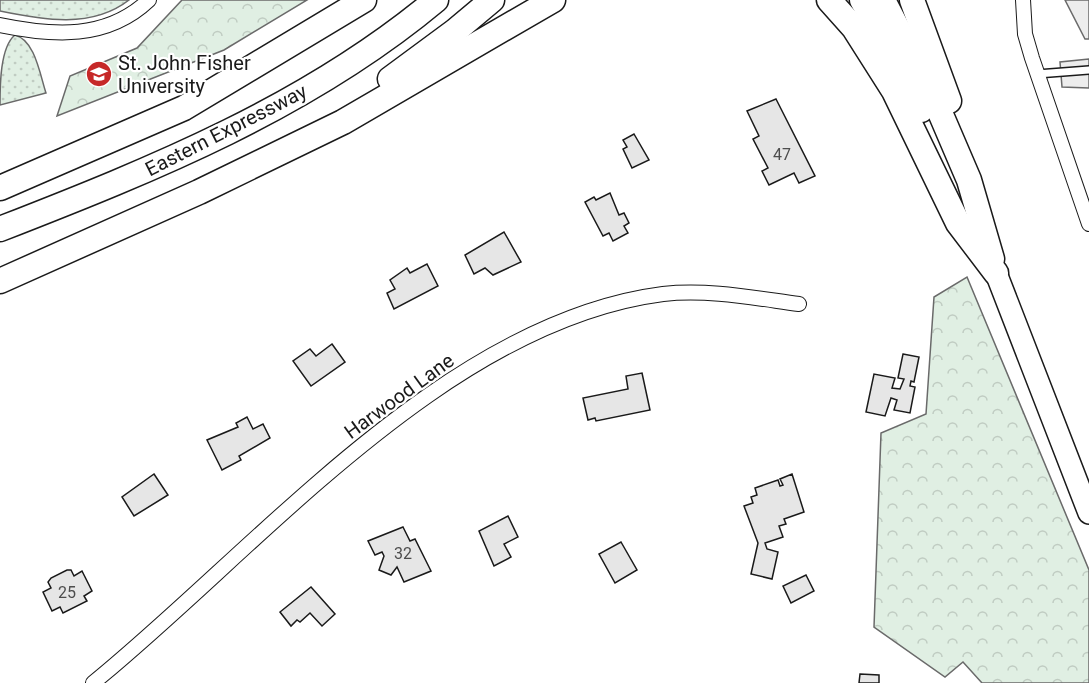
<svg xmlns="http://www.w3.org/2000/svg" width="1089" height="683" font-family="Roboto,sans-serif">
	<defs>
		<pattern id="grass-dots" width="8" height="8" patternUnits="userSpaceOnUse" patternTransform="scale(1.5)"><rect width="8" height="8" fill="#e0efe3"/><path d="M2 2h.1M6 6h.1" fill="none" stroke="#c0ccc2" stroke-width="1.8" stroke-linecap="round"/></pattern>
		<pattern id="forest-crowns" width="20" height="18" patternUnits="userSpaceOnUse" patternTransform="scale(1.5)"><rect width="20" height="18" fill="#e0efe3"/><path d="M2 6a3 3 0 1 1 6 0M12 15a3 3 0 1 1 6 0" fill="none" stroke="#c0ccc2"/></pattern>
	</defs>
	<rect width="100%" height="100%" fill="#fff"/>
	<!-- grass -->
	<g fill="url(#grass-dots)" stroke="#6a6a6a" stroke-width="1.5">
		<path d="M 0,0 L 129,0 C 92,29 43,20 0,11 Z"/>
		<path d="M 15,35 C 35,40 40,75 46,93 L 0,105 C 0,86 0,47 15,35 Z"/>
	</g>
	<!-- forest -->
	<g fill="url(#forest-crowns)" stroke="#6a6a6a" stroke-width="1.5">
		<path d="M 182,0 L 307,0 L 224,50 L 57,116 L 70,76 L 137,48 Z"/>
		<path d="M 967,277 L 1089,570 L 1089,683 L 982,683 L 963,662 L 945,677 L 874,627 L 881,433 L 926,414 L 934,297 Z"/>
	</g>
	<!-- parking -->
	<g fill="#ededed" stroke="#6a6a6a" stroke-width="1.5">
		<path d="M 1065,0 L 1089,0 L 1089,39 L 1085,39 Z"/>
		<path d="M 1089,59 L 1089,88 L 1062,87 L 1060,62 Z"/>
	</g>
	<!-- building -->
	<g fill="#e6e6e6" stroke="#1a1a1a" stroke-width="1.5">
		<path d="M 776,99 L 815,176 L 799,183 L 794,173 L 769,185 L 762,171 L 768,168 L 753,139 L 759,136 L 747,111 Z"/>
		<path d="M 634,134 L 649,160 L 632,168 L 623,149 L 627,147 L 623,140 Z"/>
		<path d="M 610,193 L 619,215 L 624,213 L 629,223 L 624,226 L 628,233 L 613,241 L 609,233 L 603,236 L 585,202 L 594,197 L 596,200 Z"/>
		<path d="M 504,232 L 521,262 L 493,275 L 485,268 L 474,274 L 465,255 Z"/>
		<path d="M 427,264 L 438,286 L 394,309 L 387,293 L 395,289 L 390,280 L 407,268 L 410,273 Z"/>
		<path d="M 332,344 L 345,362 L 311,386 L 293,361 L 310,349 L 316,356 Z"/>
		<path d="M 903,354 L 919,357 L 914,382 L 911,381 L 910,386 L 915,387 L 910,413 L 894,410 L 897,400 L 891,398 L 885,416 L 866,412 L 874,374 L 895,378 L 892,388 L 900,389 L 904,379 L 898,378 Z"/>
		<path d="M 642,373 L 650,410 L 596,421 L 595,418 L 588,420 L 583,398 L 628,389 L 626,376 Z"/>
		<path d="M 247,417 L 253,429 L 263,424 L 270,438 L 239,456 L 241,460 L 222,470 L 207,440 L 238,427 L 236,423 Z"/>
		<path d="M 154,474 L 168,495 L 134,516 L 122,497 Z"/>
		<path d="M 792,474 L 804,512 L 784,519 L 786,524 L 779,526 L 783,537 L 765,543 L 767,549 L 778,552 L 772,579 L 751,574 L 758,543 L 744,506 L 753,503 L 751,497 L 757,495 L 755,488 L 778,480 L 780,486 L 783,485 L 780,479 Z"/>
		<path d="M 508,516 L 518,537 L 504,544 L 511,557 L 494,566 L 479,531 Z"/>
		<path d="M 403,527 L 410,541 L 415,539 L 431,571 L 404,582 L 397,567 L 391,575 L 379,570 L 384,556 L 382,552 L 375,555 L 368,541 Z"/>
		<path d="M 621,542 L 637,570 L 615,583 L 599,554 Z"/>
		<path d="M 67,570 L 71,570 L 74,576 L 82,571 L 92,591 L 84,596 L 87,601 L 63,613 L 60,607 L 52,611 L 43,592 L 51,588 L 48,582 L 51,578 Z"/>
		<path d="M 806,575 L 814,591 L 791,603 L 783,586 Z"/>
		<path d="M 311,587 L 335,614 L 322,626 L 310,613 L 300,622 L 297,620 L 291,626 L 280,612 Z"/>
		<path d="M 860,674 L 879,675 L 879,683 L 859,683 Z"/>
	</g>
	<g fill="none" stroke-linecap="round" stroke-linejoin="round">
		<!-- lane casing -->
		<g stroke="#1a1a1a" stroke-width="10">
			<path id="lane" d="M 1037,74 L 1089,70"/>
		</g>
		<!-- street casing -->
		<g stroke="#1a1a1a" stroke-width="16">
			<g id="street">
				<path d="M 1023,0 L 1025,34 L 1032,58 L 1089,224"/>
				<path d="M 0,25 C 53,36 107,40 149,0"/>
				<path d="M 93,683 C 257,550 444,322 663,294 C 708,289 754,298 799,304"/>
			</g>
		</g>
		<!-- primary casing -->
		<g stroke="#1a1a1a" stroke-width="24">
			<path id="primary" d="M 996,273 L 1089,513"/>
		</g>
		<!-- highway casing -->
		<g stroke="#1a1a1a" stroke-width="27">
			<g id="highway">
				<path d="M 829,0 L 854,28 L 894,91 L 958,223 L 996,273"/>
				<path d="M 862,0 L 902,69 L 921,110"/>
				<path d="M 883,0 L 936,103 L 969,180 L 992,259"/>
				<path d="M 912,0 L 949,101"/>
				<path d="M 390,79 L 455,31 L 492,0"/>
				<path d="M 0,188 L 184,108 L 364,0"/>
				<path d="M 0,229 C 154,169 308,107 436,0"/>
				<path d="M 0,281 L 199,192 L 343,122 L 553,0"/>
			</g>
		</g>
		<!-- lane -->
		<use href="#lane" stroke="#fff" stroke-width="7"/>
		<!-- street -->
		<use href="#street" stroke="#fff" stroke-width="14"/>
		<!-- primary -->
		<use href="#primary" stroke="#fff" stroke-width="21"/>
		<!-- highway -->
		<use href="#highway" stroke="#fff" stroke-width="24"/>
	</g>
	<!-- icons -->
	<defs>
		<g id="university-disc" transform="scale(1.35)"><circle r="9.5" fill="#c62828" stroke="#fff"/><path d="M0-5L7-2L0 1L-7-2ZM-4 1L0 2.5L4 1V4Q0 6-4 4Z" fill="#fff"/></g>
	</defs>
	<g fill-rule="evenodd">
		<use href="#university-disc" x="99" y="74"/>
	</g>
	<g text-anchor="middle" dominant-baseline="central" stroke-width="4.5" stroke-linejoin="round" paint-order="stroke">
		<!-- number labels -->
		<g font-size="16" fill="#4d4d4d">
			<text x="782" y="154">47</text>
			<text x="403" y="553">32</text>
			<text x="67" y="592">25</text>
		</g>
		<!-- poi labels -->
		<g font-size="20" fill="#1a1a1a" stroke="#fff" text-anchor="start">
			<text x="118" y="63">St. John Fisher<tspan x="118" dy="23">University</tspan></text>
		</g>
		<!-- street labels -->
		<g font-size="20" fill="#1a1a1a" stroke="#fff">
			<text transform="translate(226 130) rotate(-27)">Eastern Expressway</text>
			<text transform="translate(399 396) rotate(-36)">Harwood Lane</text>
		</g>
	</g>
</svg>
